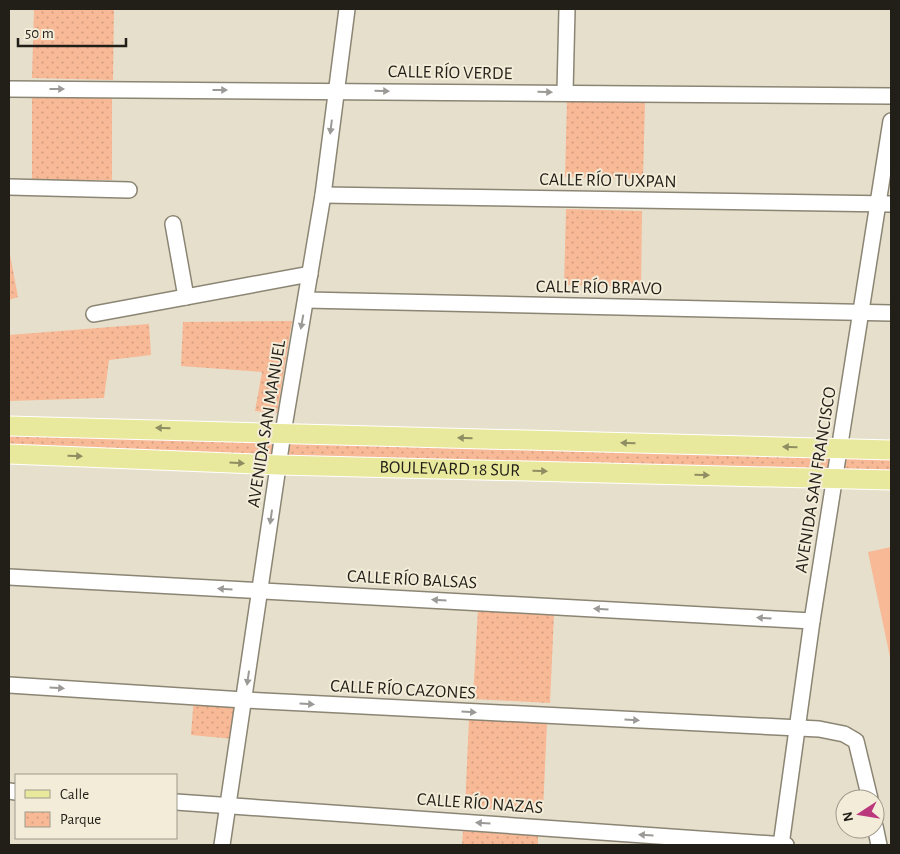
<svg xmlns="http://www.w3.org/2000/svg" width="900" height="854" font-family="'Alegreya Sans',sans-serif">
	<defs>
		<pattern id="park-dots" width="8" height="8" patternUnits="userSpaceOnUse" patternTransform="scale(1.25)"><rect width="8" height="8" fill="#f8b996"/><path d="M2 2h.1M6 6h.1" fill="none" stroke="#d49f81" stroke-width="1.8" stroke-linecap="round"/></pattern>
	</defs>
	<rect width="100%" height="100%" fill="#e6dfcc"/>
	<!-- park -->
	<g fill="url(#park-dots)">
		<path d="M 34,9 L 114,9 L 113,80 L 32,78 Z"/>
		<rect x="32" y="96" width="80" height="84"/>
		<path d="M 567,99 L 645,102 L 643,179 L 565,177 Z"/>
		<path d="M 566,209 L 642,211 L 641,287 L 564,285 Z"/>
		<path d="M 9,249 L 18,297 L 9,300 Z"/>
		<path d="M 292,321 L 277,413 L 255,411 L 262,372 L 181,366 L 183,322 Z"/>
		<path d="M 149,324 L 151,355 L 109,360 L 104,398 L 9,401 L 9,335 Z"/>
		<path d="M 9,426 L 891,450 L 891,480 L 9,454 Z"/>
		<path d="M 478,609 L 554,614 L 550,703 L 473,699 Z"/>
		<path d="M 194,696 L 238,700 L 234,739 L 191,735 Z"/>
		<path d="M 469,719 L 547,722 L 543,811 L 465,808 Z"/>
		<path d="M 463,831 L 538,836 L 538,845 L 462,845 Z"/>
	</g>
	<!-- pitch -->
	<path fill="#f8b996" d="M 891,547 L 891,662 L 868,552 Z"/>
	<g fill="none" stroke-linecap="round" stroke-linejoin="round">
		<!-- minor casing -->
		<g stroke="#8b8574" stroke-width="18">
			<g id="minor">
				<path d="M 9,89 L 891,96"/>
				<path d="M 565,92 L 567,9"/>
				<path d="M 9,187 L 129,190"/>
				<path d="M 323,195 L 891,204"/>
				<path d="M 173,224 L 186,297"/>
				<path d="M 306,300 L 891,313"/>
				<path d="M 94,314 L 310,274"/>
				<path d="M 9,577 L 812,621"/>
				<path d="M 9,685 L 244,700 L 819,729 L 844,734 L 856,741 L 870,799"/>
				<path d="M 9,791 L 16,792"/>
				<path d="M 176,802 L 786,845"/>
				<path d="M 875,826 L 879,845"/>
				<path d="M 222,845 L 283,433 L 323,195 L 347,9"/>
				<path d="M 781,845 L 812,621 L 891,121"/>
			</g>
		</g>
		<!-- major casing -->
		<g stroke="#fff" stroke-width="21">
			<g id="major">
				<path d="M 9,426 L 891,450"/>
				<path id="s1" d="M 9,454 L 279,465 L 891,480"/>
			</g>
		</g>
		<!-- minor -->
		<use href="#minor" stroke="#fff" stroke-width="15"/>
		<!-- major -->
		<use href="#major" stroke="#e9e99e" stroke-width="19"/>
	</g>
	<!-- one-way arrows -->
	<defs><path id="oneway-solid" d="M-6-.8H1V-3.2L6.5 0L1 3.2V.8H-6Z" transform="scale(1.25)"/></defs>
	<g fill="#9c9a97">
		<use href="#oneway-solid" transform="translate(57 89)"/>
		<use href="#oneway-solid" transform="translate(220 90)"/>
		<use href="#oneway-solid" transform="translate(382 91) rotate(1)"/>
		<use href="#oneway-solid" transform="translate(545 92) rotate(1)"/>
		<use href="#oneway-solid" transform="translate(331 127) rotate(97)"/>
		<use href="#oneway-solid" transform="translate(302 322) rotate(100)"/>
		<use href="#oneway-solid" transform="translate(271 517) rotate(98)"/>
		<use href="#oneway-solid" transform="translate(225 589) rotate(-177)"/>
		<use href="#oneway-solid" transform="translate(439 600) rotate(-177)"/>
		<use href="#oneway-solid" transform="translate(601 609) rotate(-177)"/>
		<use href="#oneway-solid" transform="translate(764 618) rotate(-177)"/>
		<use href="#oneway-solid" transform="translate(248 678) rotate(98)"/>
		<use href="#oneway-solid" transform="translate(57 688) rotate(4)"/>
		<use href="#oneway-solid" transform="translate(307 704) rotate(3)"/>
		<use href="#oneway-solid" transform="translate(469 712) rotate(3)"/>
		<use href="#oneway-solid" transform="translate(632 720) rotate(3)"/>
		<use href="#oneway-solid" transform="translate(483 823) rotate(-176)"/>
		<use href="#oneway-solid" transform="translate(646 835) rotate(-176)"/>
	</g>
	<g fill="#8f8e62">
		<use href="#oneway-solid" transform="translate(163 428) rotate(-178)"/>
		<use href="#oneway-solid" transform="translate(465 438) rotate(-178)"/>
		<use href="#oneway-solid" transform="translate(628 443) rotate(-178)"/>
		<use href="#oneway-solid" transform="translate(790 447) rotate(-178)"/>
		<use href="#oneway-solid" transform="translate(75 456) rotate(1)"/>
		<use href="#oneway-solid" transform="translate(237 463) rotate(3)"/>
		<use href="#oneway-solid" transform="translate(540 471) rotate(1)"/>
		<use href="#oneway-solid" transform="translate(702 475) rotate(1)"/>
	</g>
	<g text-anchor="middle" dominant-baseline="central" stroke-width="4" stroke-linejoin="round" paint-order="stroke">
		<!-- street labels -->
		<g font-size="18" fill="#221f18" stroke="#f3ecd9">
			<text transform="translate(450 73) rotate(1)">CALLE RÍO VERDE</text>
			<text transform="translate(608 181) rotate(1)">CALLE RÍO TUXPAN</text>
			<text transform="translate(599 288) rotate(1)">CALLE RÍO BRAVO</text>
			<text transform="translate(267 424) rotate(-81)">AVENIDA SAN MANUEL</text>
			<text stroke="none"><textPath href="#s1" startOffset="441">BOULEVARD 18 SUR</textPath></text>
			<text transform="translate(816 480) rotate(-81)">AVENIDA SAN FRANCISCO</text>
			<text transform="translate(412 580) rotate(3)">CALLE RÍO BALSAS</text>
			<text transform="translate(403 690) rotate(3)">CALLE RÍO CAZONES</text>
			<text transform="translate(480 804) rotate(4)">CALLE RÍO NAZAS</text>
		</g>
	</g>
	<!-- border -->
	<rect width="900" height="854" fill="none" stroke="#221f18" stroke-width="20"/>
	<!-- legend -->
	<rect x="15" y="774" width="162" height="65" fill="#f3ecd9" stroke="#9f9a8c"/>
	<rect x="25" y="790" width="25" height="8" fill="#e9e99e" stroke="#9f9a8c"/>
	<text x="60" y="799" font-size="15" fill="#221f18">Calle</text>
	<rect x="25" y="812" width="25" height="15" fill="url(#park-dots)" stroke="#9f9a8c"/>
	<text x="60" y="824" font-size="15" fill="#221f18">Parque</text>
	<!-- north arrow -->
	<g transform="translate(860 814) rotate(258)"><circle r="24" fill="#f3ecd9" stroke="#9f9a8c"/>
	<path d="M0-4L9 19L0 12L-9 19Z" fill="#bc387c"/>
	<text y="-8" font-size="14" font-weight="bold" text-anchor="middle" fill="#221f18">N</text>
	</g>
	<!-- scale -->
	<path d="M18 38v8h108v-8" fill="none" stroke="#221f18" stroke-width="2.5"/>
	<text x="25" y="38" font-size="15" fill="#221f18" stroke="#f3ecd9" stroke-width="4" paint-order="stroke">50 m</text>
</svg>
